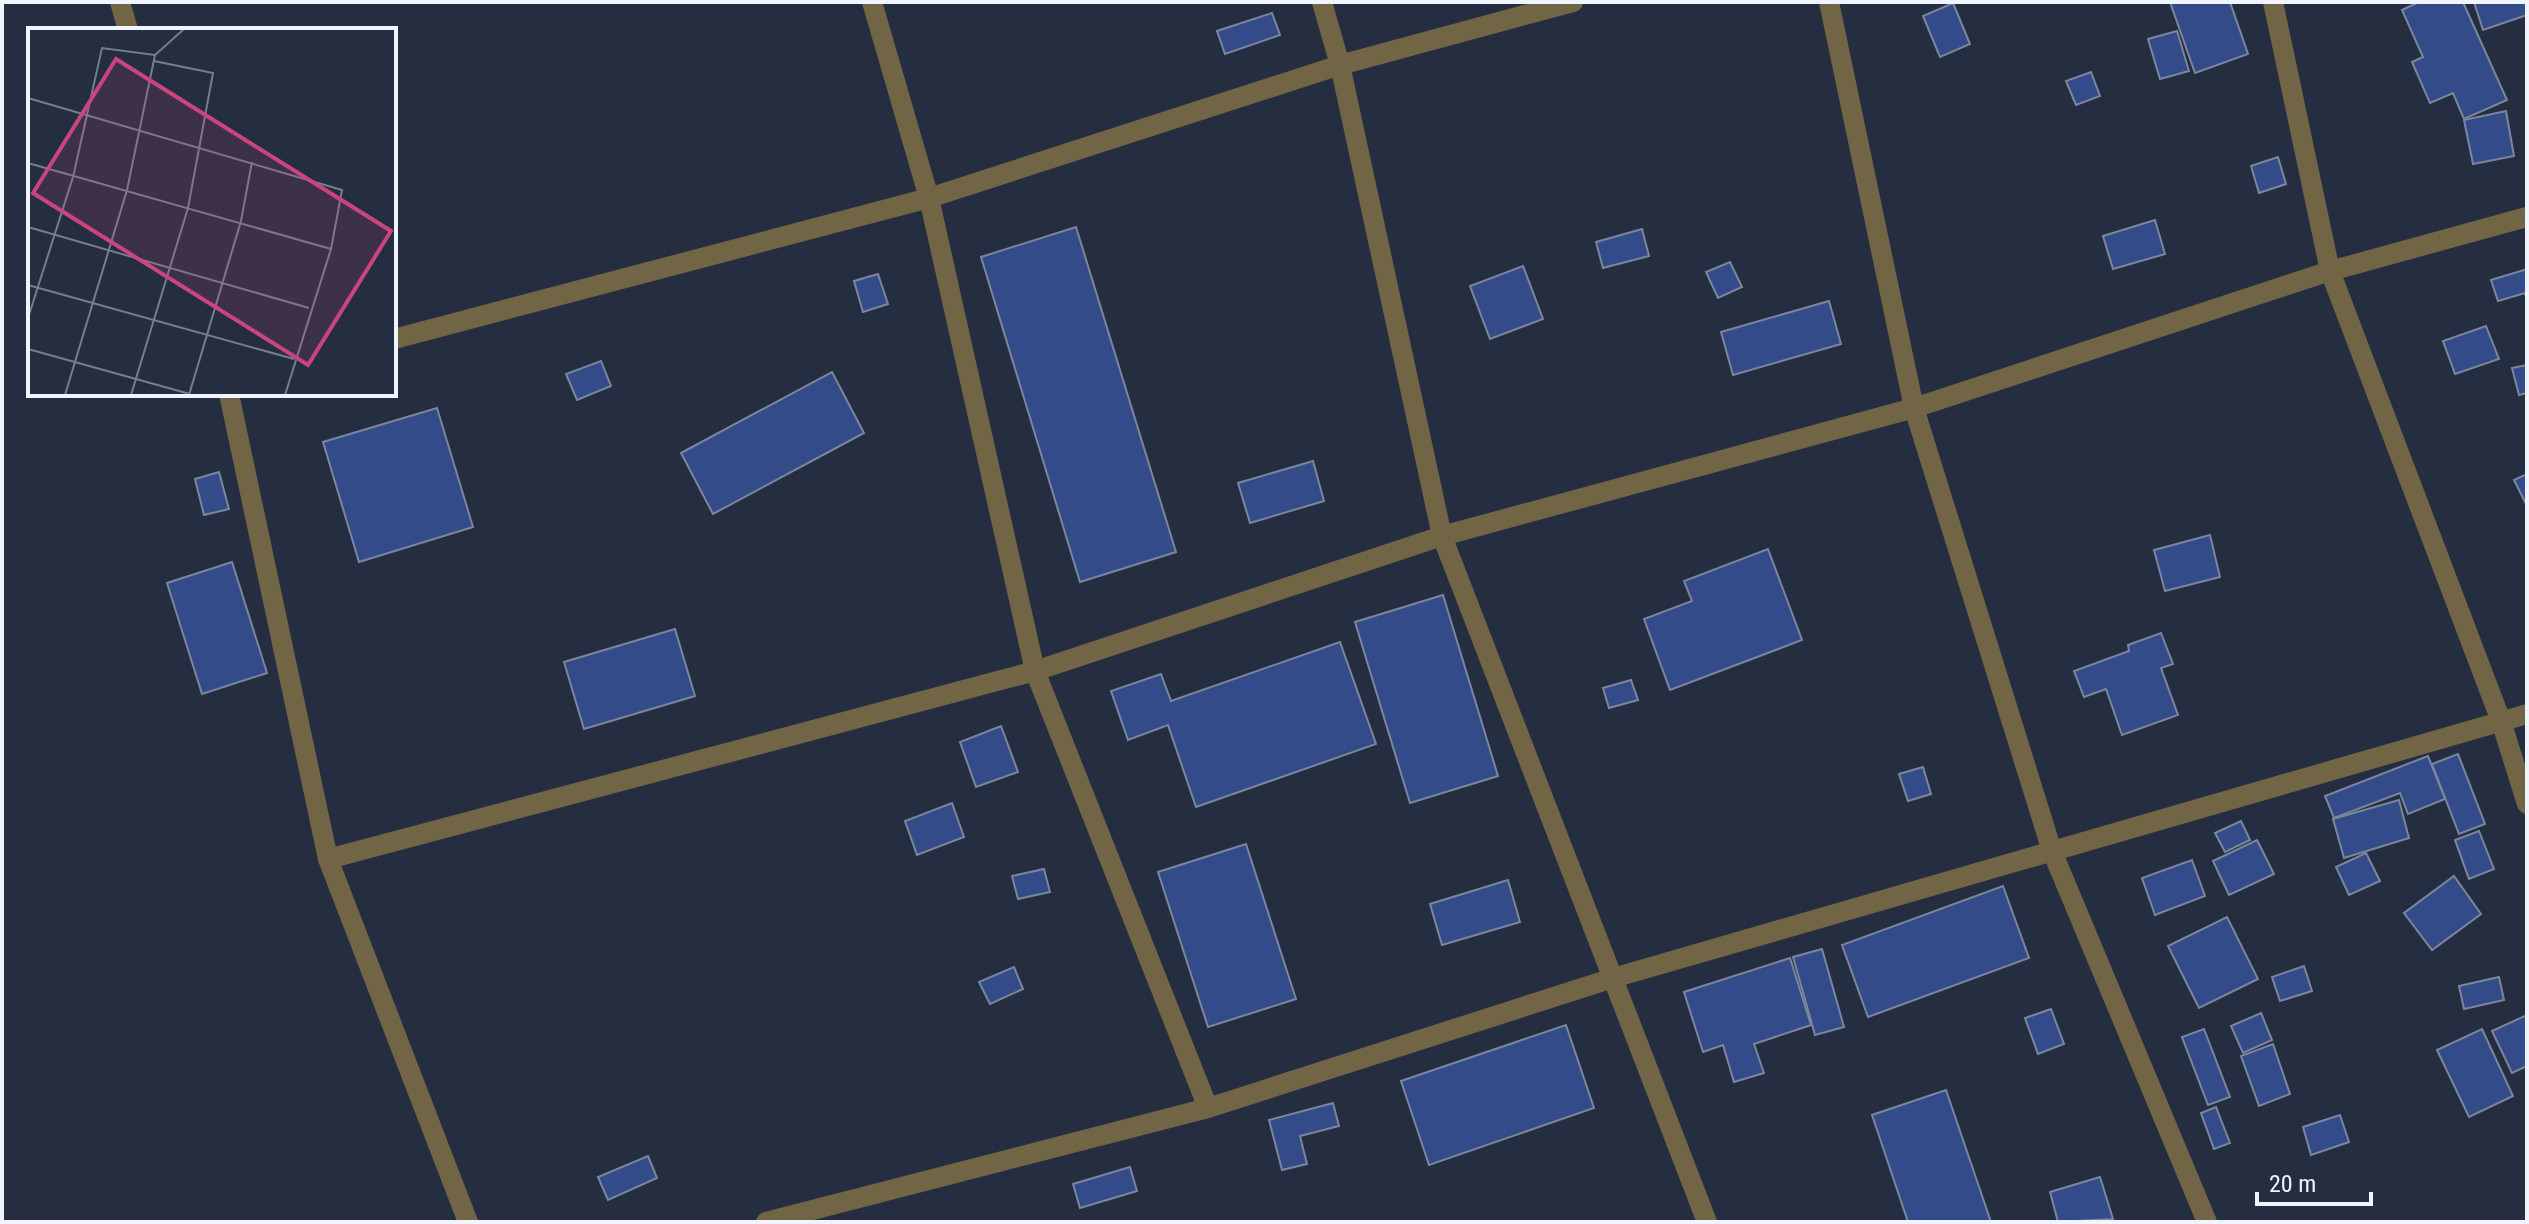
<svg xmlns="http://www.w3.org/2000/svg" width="2529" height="1224" font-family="'Roboto Condensed',sans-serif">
	<rect width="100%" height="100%" fill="#252e41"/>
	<!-- building -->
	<g fill="#334b89" stroke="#7b869d" stroke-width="2">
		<path d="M 2170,2 L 2230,2 L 2248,54 L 2195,73 Z"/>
		<path d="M 2419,2 L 2463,2 L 2507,100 L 2464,119 L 2453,93 L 2430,103 L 2412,62 L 2423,57 L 2402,10 Z"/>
		<path d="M 2474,2 L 2527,2 L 2527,15 L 2483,30 Z"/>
		<path d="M 1953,3 L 1970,44 L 1940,57 L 1923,16 Z"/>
		<path d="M 1272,13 L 1280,35 L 1225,54 L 1217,31 Z"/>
		<path d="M 2177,31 L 2189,71 L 2160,79 L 2148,39 Z"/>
		<path d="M 2091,72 L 2100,96 L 2076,105 L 2066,81 Z"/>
		<path d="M 2506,111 L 2514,156 L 2473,164 L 2464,120 Z"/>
		<path d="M 2278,157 L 2286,184 L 2259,193 L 2251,166 Z"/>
		<path d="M 2155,220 L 2165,254 L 2113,269 L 2103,236 Z"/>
		<path d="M 1076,227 L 1176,552 L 1080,582 L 981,257 Z"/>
		<path d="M 1642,229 L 1649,256 L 1603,268 L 1596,242 Z"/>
		<path d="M 1730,262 L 1742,287 L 1718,298 L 1706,272 Z"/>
		<path d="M 1523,266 L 1543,319 L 1490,339 L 1470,286 Z"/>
		<path d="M 2527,269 L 2527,301 L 2525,293 L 2498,301 L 2491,280 Z"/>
		<path d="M 878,274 L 888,304 L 863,312 L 854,281 Z"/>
		<path d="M 1829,301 L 1841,344 L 1733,375 L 1721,332 Z"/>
		<path d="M 2486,326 L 2499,359 L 2455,374 L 2443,341 Z"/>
		<path d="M 601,361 L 611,386 L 577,400 L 566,374 Z"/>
		<path d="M 2527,365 L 2527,393 L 2519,395 L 2512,368 Z"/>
		<path d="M 832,372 L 864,433 L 713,514 L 681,453 Z"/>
		<path d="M 437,408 L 473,527 L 359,562 L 323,442 Z"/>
		<path d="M 1313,461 L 1324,501 L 1250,523 L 1238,483 Z"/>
		<path d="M 219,472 L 229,509 L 204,515 L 195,479 Z"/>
		<path d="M 2527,474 L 2527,503 L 2526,504 L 2514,480 Z"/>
		<path d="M 2210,535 L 2220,577 L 2165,591 L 2154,550 Z"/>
		<path d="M 1768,549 L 1802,640 L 1670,690 L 1644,619 L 1692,601 L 1684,581 Z"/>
		<path d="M 232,562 L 267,673 L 202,694 L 167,583 Z"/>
		<path d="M 1443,595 L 1498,776 L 1410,803 L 1355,622 Z"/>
		<path d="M 675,629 L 695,696 L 584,729 L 564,662 Z"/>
		<path d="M 2161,633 L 2173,664 L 2161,668 L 2178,715 L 2122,735 L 2106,689 L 2084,697 L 2074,671 L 2129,651 L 2128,645 Z"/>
		<path d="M 1340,642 L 1376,744 L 1196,807 L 1168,725 L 1128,740 L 1111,691 L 1161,674 L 1171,701 Z"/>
		<path d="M 1631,680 L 1638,700 L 1609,708 L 1603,688 Z"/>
		<path d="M 1001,726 L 1018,772 L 976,787 L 960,742 Z"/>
		<path d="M 2458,754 L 2485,824 L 2459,834 L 2432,764 Z"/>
		<path d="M 2428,756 L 2445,799 L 2408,814 L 2400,793 L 2334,818 L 2325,796 Z"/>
		<path d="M 1923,767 L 1931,794 L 1908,801 L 1899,774 Z"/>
		<path d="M 2399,800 L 2409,838 L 2344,858 L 2333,819 Z"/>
		<path d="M 952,803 L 964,837 L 917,855 L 905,821 Z"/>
		<path d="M 2241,821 L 2250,840 L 2225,852 L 2215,833 Z"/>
		<path d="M 2479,831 L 2494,869 L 2469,879 L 2455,840 Z"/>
		<path d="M 2257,840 L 2274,874 L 2229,895 L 2213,861 Z"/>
		<path d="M 1246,844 L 1296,999 L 1208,1027 L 1158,872 Z"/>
		<path d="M 2366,853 L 2380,881 L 2349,895 L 2336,867 Z"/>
		<path d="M 2192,860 L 2205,896 L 2155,915 L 2142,878 Z"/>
		<path d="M 1044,869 L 1050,892 L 1018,899 L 1012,876 Z"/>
		<path d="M 2454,876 L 2481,914 L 2432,950 L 2404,913 Z"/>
		<path d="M 1508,880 L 1520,922 L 1442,945 L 1430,904 Z"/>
		<path d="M 2003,886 L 2029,958 L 1868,1017 L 1842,945 Z"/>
		<path d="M 2227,917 L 2258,979 L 2199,1008 L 2168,946 Z"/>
		<path d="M 1822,949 L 1844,1027 L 1815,1035 L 1793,957 Z"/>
		<path d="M 1790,958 L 1811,1025 L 1754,1044 L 1764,1073 L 1734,1082 L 1723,1045 L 1703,1052 L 1684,992 Z"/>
		<path d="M 2304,966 L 2312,991 L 2280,1001 L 2272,977 Z"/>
		<path d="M 1014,967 L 1023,989 L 990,1004 L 979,982 Z"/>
		<path d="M 2499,977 L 2504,1000 L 2464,1009 L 2459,986 Z"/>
		<path d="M 2051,1009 L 2064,1044 L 2038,1054 L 2025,1018 Z"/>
		<path d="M 2261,1013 L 2272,1040 L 2243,1053 L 2231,1026 Z"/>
		<path d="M 2527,1015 L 2527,1066 L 2512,1073 L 2492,1031 Z"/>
		<path d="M 1566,1025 L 1594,1108 L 1429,1165 L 1401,1081 Z"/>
		<path d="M 2204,1029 L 2230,1097 L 2208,1105 L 2182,1037 Z"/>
		<path d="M 2482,1029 L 2513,1096 L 2469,1117 L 2437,1050 Z"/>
		<path d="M 2273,1044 L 2290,1094 L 2259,1106 L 2241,1056 Z"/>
		<path d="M 1946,1090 L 1991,1222 L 1908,1222 L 1872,1115 Z"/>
		<path d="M 1333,1103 L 1339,1126 L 1300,1136 L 1307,1164 L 1282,1170 L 1269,1120 Z"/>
		<path d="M 2216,1107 L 2230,1143 L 2214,1149 L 2201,1113 Z"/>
		<path d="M 2340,1115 L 2349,1142 L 2311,1155 L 2303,1127 Z"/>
		<path d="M 648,1156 L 657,1178 L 608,1200 L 598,1177 Z"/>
		<path d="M 1130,1167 L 1137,1191 L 1080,1208 L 1073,1184 Z"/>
		<path d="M 2100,1177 L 2113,1219 L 2058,1222 L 2050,1192 Z"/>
	</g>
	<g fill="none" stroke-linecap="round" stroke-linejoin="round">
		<!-- minor -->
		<g stroke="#726546" stroke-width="20">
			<path d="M 120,2 L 128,30"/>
			<path d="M 872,2 L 929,198 L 1035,671 L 1208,1108"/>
			<path d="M 1322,2 L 1340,65 L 1442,536 L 1707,1222"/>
			<path d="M 1829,2 L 1914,408 L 2052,851"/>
			<path d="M 2273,2 L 2330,271 L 2501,721 L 2527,804"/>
			<path d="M 394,339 L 929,198 L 1340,65 L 1573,2"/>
			<path d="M 229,394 L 328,859 L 468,1222"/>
		</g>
		<!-- tertiary -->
		<g stroke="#726546" stroke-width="20">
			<path d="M 2052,851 L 2207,1222"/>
			<path d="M 328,859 L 1035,671 L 1442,536 L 1914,408 L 2330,271 L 2527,217"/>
			<path d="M 766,1222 L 1208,1108 L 1613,978 L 2527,714"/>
		</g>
	</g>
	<!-- overview -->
	<g transform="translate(28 28)">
		<rect width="368" height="368" fill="#252e41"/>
		<path fill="none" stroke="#767d8d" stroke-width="2" d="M 0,70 L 314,162 L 303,221 L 257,367M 0,135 L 303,221M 0,199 L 281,280M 0,257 L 266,331M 0,290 L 45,149 L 74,20 L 127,27M 0,321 L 162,366M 37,367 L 99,162 L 127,27 L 156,1M 103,367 L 160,180 L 185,45 L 126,33M 161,367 L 213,193 L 224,134"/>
		<path fill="#cb447c" fill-opacity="0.15" stroke="#cb447c" stroke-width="4" d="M 88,31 L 363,203 L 280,337 L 5,165 Z"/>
		<rect width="368" height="368" fill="none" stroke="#eff4fe" stroke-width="4"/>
	</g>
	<!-- border -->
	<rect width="2529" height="1224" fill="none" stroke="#eff4fe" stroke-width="8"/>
	<!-- scale -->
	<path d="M2257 1192v12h114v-12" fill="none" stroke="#eff4fe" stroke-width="4"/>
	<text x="2269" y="1192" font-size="24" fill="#eff4fe" stroke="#252e41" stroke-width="6" paint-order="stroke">20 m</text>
</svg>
